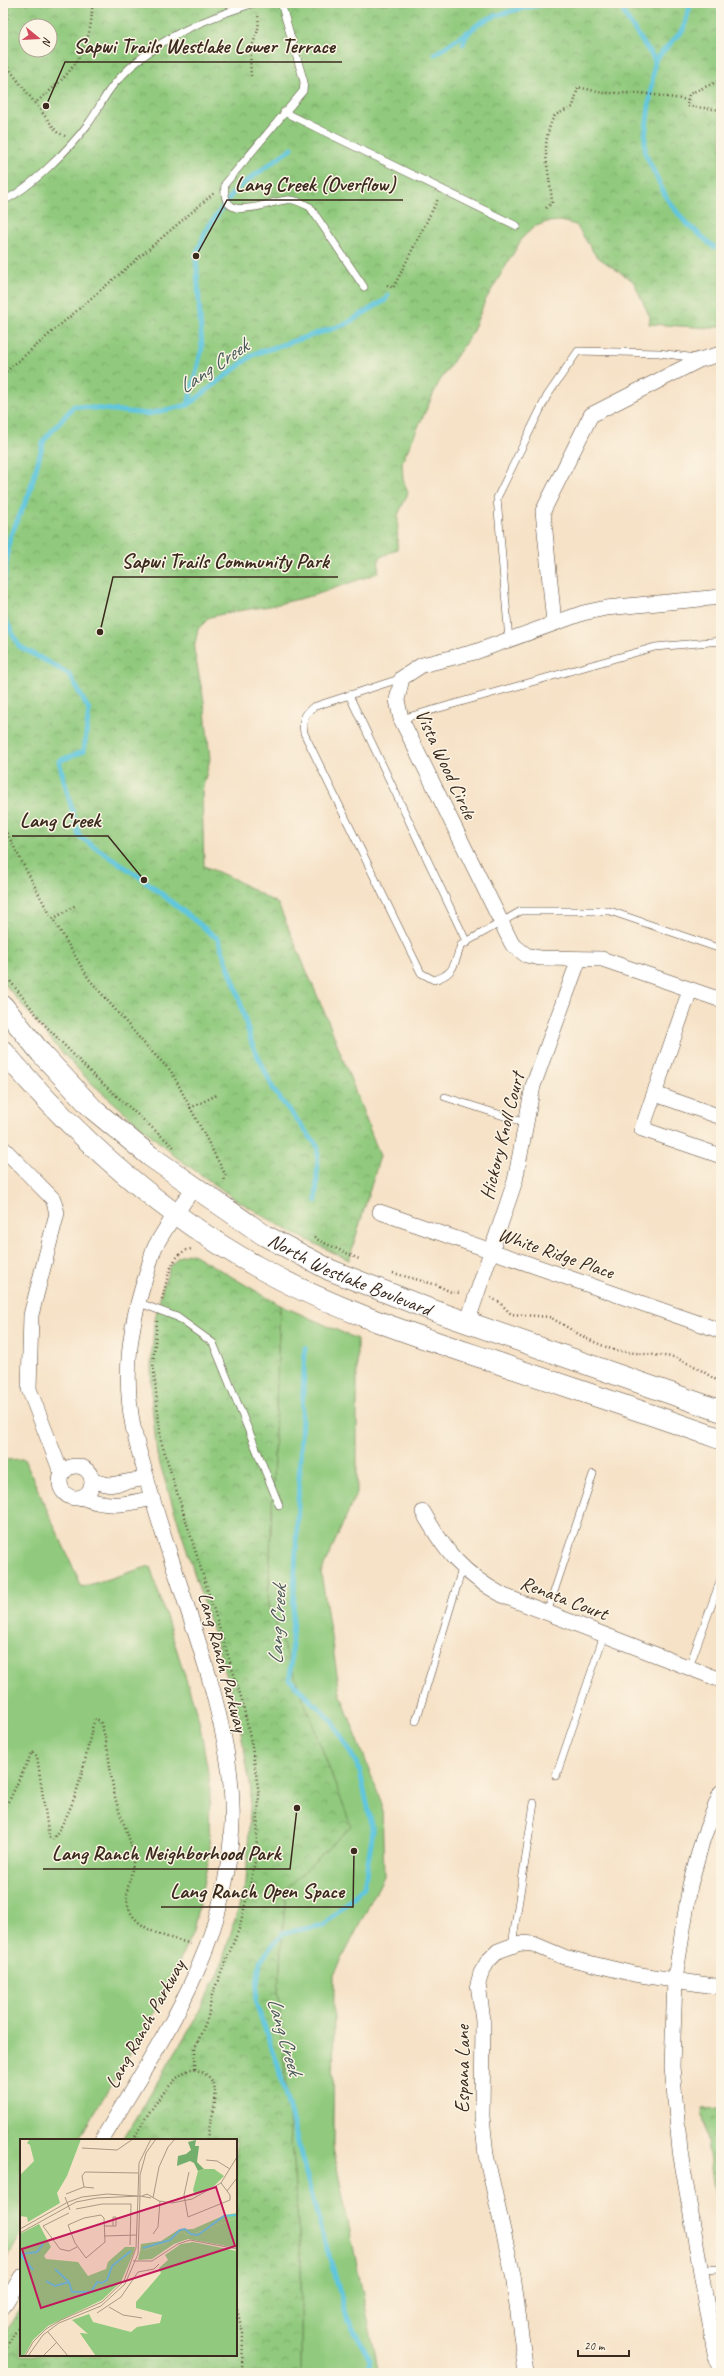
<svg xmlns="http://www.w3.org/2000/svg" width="724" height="2376" font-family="Caveat,sans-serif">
	<defs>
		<pattern id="park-crowns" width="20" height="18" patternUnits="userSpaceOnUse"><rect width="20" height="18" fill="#91ca7e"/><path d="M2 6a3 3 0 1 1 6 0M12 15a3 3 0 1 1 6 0" fill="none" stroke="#78a467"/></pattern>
	</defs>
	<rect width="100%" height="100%" fill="#fcf5e5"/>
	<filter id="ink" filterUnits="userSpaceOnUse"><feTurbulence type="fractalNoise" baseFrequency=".025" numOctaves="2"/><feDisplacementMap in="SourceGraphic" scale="8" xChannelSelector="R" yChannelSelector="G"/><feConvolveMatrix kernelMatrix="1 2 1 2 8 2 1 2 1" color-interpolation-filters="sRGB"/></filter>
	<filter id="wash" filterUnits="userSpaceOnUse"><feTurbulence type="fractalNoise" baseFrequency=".012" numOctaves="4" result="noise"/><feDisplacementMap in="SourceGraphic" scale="16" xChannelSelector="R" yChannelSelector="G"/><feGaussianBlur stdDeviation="0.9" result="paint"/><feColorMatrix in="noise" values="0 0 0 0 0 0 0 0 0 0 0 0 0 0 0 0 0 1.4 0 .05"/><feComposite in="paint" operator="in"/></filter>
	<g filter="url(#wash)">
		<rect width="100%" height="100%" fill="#f6e2c7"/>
		<!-- grass -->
		<g fill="#91ca7e" stroke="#667a4e">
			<path d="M 280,1305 L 357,1339 L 357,1492 L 321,1573 L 340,1693 L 382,1804 L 384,1876 L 334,1975 L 333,2148 L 379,2373 L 301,2373 L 301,2258 L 278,1990 L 286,1889 L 350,1826 L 268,1605 Z"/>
			<path d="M 24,1459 L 82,1587 L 150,1566 L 199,1720 L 210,1784 L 209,1857 L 193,1931 L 163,1998 L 78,2140 L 21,2140 L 21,2235 L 3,2265 L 3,1460 Z"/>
		</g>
		<!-- park -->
		<g fill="url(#park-crowns)" stroke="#667a4e" fill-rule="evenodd">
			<path d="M 3,3 L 721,3 L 721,326 L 712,328 L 649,324 L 650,317 L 633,281 L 596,256 L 576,225 L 561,221 L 547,222 L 534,227 L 523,237 L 485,301 L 472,333 L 439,382 L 402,462 L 403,479 L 408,493 L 398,515 L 397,549 L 379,558 L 378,573 L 315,595 L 270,606 L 231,612 L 210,617 L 198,629 L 194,650 L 204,701 L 210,759 L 202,791 L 204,866 L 234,879 L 278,904 L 331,1028 L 380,1156 L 349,1260 L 291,1232 L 235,1199 L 176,1157 L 89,1081 L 59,1049 L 3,982 ZM 26,26 L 50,26 L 50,50 L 26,50 Z"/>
			<path d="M 191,1253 L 280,1305 L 268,1605 L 351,1826 L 286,1889 L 278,1990 L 301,2258 L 301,2373 L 3,2373 L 3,2337 L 21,2307 L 21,2355 L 236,2355 L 236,2140 L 122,2140 L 193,2023 L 219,1972 L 246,1883 L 251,1790 L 237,1709 L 157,1455 L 152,1405 L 151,1365 L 154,1324 L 162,1290 L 170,1267 L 178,1257 Z"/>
			<path d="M 721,2108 L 721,2234 L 702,2109 Z"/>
		</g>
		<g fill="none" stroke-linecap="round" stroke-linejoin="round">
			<!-- stream -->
			<g stroke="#61c6df" stroke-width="5">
				<path d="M 619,3 L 627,19 L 655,60"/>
				<path d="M 691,3 L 683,30 L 655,60 L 645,136 L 645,153 L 667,199 L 685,222 L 714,247"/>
				<path d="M 463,44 C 471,14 521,10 546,3"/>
				<path d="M 435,54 L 467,32"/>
				<path d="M 188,405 L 202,348 L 196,256 L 206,230 L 236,189 L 292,148"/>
				<path d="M 3,587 L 10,537 L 29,494 L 44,440 L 74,406 L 148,414 L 188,405 L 254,354 L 346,324 L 385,300 L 388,295"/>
				<path d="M 3,615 L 19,646 L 69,674 L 89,710 L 84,751 L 59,761 L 79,836 L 144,880 L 218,939 L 236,987 L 252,1044 L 275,1092 L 318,1147 L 316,1201"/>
				<path d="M 305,1348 L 290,1680 L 333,1722 L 359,1768 L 373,1830 L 364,1887 L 324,1925 L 283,1933 L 260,1961 L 255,2001 L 277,2062 L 313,2201 L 347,2317 L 370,2360 L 368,2373"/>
			</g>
		</g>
	</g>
	<g filter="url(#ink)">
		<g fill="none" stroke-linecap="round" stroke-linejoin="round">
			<!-- lane casing -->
			<g stroke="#574637" stroke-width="8">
				<g id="lane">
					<path d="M 281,3 L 304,82 L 303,91 L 225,184 C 220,226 265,202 286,200 C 295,199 302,203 310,207 L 364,287"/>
					<path d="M 284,112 L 517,226"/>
					<path d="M 3,201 C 31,188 70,148 88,124 C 98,111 104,95 115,83 C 154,39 201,20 255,3"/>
					<path d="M 509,640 L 497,498 L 547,396 L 578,351 L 659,353 L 696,358"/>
					<path d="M 402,678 L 313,707 C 303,715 302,721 304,733 L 421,973 L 434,980 C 455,974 454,964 461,945 L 521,911 L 610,911 L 721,949"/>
					<path d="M 349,695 L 467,943"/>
					<path d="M 401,719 L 655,647 L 721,641"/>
					<path d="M 445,1097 L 526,1123"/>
					<path d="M 137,1302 L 177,1317 L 213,1343 L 279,1505"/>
					<path d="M 547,1613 L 593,1474"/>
					<path d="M 689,1667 L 721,1579"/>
					<path d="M 416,1721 L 462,1569"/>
					<path d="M 556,1776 L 604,1635"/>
					<path d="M 512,1945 L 534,1803"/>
					<path d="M 701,2270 L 721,2269"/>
				</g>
			</g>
			<!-- street casing -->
			<g stroke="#574637" stroke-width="16">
				<g id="street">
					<path d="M 721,597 L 606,608 L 583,613 L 475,652 L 422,665 L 402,678 L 397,700 L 401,719 L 512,944 L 526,955 L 540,958 L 602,959 L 721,1000"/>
					<path d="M 554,623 L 543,511 L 591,415 L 699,360 L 721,354"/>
					<path d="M 690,990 L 642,1129 L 721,1156"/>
					<path d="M 655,1094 L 721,1117"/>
					<path d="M 3,1148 L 53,1199 L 57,1213 L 31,1315 L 29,1389 L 59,1467 L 64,1472"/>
					<path d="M 380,1212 L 721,1331"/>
					<path d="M 467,1323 L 515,1181 L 533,1086 L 579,959"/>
					<circle cx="76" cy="1482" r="16"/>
					<path d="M 92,1481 L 110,1485 L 147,1478"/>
					<path d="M 81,1497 C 108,1508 125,1505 152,1498"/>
					<path d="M 423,1512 C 446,1553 462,1573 504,1596 L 721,1680"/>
					<path d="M 102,2140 C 163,2037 227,1949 232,1824 C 234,1777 223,1730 211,1684 C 192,1616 166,1549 147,1480 C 143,1462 136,1445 133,1426 C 123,1376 130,1324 146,1276 C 149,1267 151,1256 155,1247 C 166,1226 181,1207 194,1187"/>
					<path d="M 3,2307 L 21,2277"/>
					<path d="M 526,2373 L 513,2275 L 486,2155 L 482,2117 L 483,2020 L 478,1984 L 481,1973 L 488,1961 L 498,1951 L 520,1943 L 533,1944 L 564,1957 L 634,1974 L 721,1987"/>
					<path d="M 721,2373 L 715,2353 L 680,2151 L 672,2067 L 675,1979 L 690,1885 L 703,1838 L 721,1792"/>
				</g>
			</g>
			<!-- secondary casing -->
			<g stroke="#574637" stroke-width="22">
				<g id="secondary">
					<path id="s1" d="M 3,1006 L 41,1053 L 94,1110 L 150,1156 L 264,1235 L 330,1270 L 429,1309 L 721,1411"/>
					<path d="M 3,1051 C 75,1136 158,1211 256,1266 C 330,1308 411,1334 492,1361 C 568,1387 645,1412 721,1439"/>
				</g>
			</g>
			<!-- path -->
			<g stroke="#574637" stroke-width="2.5" stroke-dasharray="1 3" stroke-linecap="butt">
				<path d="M 3,34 L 8,15 L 7,3"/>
				<path d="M 3,61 L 35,103"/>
				<path d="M 251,76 C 250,65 250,51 254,41 C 259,27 259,29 258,13"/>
				<path d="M 721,80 L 689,94 L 687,106 L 721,110"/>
				<path d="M 65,136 L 57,132 L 35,103 C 70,76 93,50 92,3"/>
				<path d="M 546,208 L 552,203 C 550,171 538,145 555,115 L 573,107 L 578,87 L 603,93 L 641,93 L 688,100"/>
				<path d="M 387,285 L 393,288 L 438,199"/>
				<path d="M 3,374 L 214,193"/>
				<path d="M 3,826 L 44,904 L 89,979 L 148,1048 L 171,1071 L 225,1174 L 224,1185"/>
				<path d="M 53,919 L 76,905"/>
				<path d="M 3,972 L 43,1023 L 92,1074 L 176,1149"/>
				<path d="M 190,1108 L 217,1095"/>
				<path d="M 314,1238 L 359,1259"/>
				<path d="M 393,1273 L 437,1285 L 451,1292 L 461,1293"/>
				<path d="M 491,1298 L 499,1302 L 511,1314 L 550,1317 L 587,1339 L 616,1351 L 674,1357 L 696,1367 L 721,1383"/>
				<path d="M 162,1299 C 167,1282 170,1251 192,1249"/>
				<path d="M 157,1321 L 153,1363 L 161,1441 L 242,1700 L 252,1747 L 259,1794 L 256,1857 L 249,1889 L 239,1929 L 212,1995 L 208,2017 L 195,2048 L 195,2070"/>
				<path d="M 3,1808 L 10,1799 L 32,1752 L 37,1756 L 49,1837 L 52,1840 C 76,1808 84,1767 92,1728 L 95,1719 L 100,1721 C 110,1747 109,1774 116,1801 C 121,1819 131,1838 133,1856 C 135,1875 120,1893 131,1913 C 143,1933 171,1938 192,1944"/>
				<path d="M 134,2140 C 140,2123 175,2071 192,2069 C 232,2077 209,2117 207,2140"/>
				<path d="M 236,2306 L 243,2334 L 242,2373"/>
				<path d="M 3,2358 L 8,2344 L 21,2323"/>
			</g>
			<!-- lane -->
			<use href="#lane" stroke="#fff" stroke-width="7"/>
			<!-- street -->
			<use href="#street" stroke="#fff" stroke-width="15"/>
			<!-- secondary -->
			<use href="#secondary" stroke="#fff" stroke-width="21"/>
		</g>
	</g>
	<g text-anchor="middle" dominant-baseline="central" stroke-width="3" stroke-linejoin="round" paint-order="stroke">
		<!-- street labels -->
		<g font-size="20" fill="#3b2a1e" stroke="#fcf5e5">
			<text transform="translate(446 764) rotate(65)">Vista Wood Circle</text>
			<text transform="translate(502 1136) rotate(-76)">Hickory Knoll Court</text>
			<text transform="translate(556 1253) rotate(19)">White Ridge Place</text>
			<text stroke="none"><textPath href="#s1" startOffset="444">North Westlake Boulevard</textPath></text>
			<text transform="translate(564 1598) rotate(21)">Renata Court</text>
			<text transform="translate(223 1662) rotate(75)">Lang Ranch Parkway</text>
			<text transform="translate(145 2024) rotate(-61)">Lang Ranch Parkway</text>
			<text transform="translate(462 2069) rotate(-90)">Espana Lane</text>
		</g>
		<!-- water labels -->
		<g font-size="21" font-style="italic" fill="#465958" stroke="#fcf5e5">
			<text transform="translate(213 366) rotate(-34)">Lang Creek</text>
			<text transform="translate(277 1625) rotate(-87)">Lang Creek</text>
			<text transform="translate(285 2036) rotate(74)">Lang Creek</text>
		</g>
	</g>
	<!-- overview -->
	<g transform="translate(20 2139)">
		<rect width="217" height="217" fill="#f6e2c7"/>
		<path d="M 10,0 L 61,0 L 47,37 L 37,54 L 40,64 L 8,83 L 7,78 L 0,77 L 0,36 L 14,22 L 10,6 L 7,4 ZM 217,74 L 217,79 L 176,94 L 168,96 L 161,93 L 145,105 L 120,112 L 121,105 L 141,102 L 158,91 L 173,90 L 205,76 ZM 173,103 L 217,112 L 217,217 L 76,217 L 60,194 L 68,195 L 52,181 L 69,175 L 73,183 L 111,193 L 117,188 L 140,184 L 142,176 L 116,169 L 116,163 L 141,134 L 139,129 L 148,121 L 145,116 L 161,105 Z" fill="#91ca7e"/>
		<path d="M 176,1 L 175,7 L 179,7 L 177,23 L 184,30 L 178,32 L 174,24 L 170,22 L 157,27 L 158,17 L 166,15 L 171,11 L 168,3 Z" fill="#74ae6d"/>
		<path d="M 184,30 L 194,30 L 204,37 L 194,47 L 175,56 L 173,51 L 178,32 ZM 217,79 L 217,109 L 168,100 L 154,105 L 132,120 L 118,121 L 120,112 L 145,105 L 161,93 L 168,96 L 176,94 ZM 19,85 L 31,108 L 24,117 L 26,120 L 58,123 L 68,137 L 86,130 L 88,123 L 105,108 L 115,108 L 114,113 L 101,143 L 82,161 L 28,187 L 13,201 L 4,217 L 0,217 L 0,95 ZM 153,191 L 190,217 L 76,217 L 60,194 L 118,202 Z" fill="#91ca7e"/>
		<path fill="none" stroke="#61c6df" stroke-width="2" d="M 123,109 L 150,101 L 160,91 L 165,90 L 171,95 L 178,96 L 204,77 L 217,76M 0,115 L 17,113 L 23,105M 0,115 L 13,131M 35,130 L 49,143 L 52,153 L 71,153 L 77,143 L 82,144 L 87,141 L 92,127 L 111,112M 26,142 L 35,147 L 49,143"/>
		<path fill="none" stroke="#ab9883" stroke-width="1" d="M 62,9 L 97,11 L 113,0M 186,21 L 197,22 L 210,30M 169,33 L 164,56 L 168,78 L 210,61 L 210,56 L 201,44M 64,48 L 62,37 L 65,33 L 118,34M 207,52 L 217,39M 46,55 L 64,48 L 74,49M 118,57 L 119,24 L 131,0M 122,57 L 127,55 L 139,62 L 152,64 L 172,60 L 201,44 L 217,18M 45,58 L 50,71M 131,59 L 120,57 L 120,36 L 126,14 L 136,0M 133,59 L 139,28 L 148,8 L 155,0M 56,70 L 82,65 L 111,65 L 110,106M 49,74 L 23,87 L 40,110 L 49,112 L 57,108M 81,76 L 84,79 L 85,103 L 66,119 L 55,104 L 48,86 L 64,79 ZM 84,87 L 96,87 L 96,78 L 93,78 L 93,87M 0,90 L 48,63 L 62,58 L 87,55 L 117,57M 0,94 L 56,63 L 77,59 L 120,57 L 118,115 L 105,145 L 81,167 L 39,184 L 23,196 L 8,217M 133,95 L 138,88 L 140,62M 84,97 L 117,96M 113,122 L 132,122 L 158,105 L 170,101 L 217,110M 89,168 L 103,176 L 122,179M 77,174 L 101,158 L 118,133 L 134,130 L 139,125M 28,193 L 48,217M 5,217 L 13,203 L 26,190 L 41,181 L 82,163 L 104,142 L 116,109 L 118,57M 23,217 L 37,203"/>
		<path fill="#c2185b" fill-opacity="0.15" stroke="#c2185b" stroke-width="2" d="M 196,48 L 215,107 L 21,169 L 2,110 Z"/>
		<rect width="217" height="217" fill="none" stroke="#3b2a1e" stroke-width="2"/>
	</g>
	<!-- callouts -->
	<path fill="none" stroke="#3b2a1e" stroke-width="1.5" d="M46 106L65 62H342M196 256L227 200H403M100 632L113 577H338M144 880L108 836H12M297 1808L290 1869H43M354 1851L353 1907H161"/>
	<g fill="#3b2a1e" stroke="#fcf5e5" stroke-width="1.5">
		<circle cx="46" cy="106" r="4"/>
		<circle cx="196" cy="256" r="4"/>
		<circle cx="100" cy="632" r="4"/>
		<circle cx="144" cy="880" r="4"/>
		<circle cx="297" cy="1808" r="4"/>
		<circle cx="354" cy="1851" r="4"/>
	</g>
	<g font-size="21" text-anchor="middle" font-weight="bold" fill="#3b2a1e" stroke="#fcf5e5" stroke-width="3" stroke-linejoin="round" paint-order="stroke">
		<text x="204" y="53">Sapwi Trails Westlake Lower Terrace</text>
		<text x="315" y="191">Lang Creek (Overflow)</text>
		<text x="225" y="568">Sapwi Trails Community Park</text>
		<text x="60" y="827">Lang Creek</text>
		<text x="166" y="1860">Lang Ranch Neighborhood Park</text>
		<text x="257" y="1898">Lang Ranch Open Space</text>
	</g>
	<!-- margin -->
	<rect width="724" height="2376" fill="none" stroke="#fcf5e5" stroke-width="16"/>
	<!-- north arrow -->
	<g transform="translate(38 38) rotate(108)"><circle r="19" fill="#fcf5e5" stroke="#afa495"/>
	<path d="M0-3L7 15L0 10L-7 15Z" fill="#d1495b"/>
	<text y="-6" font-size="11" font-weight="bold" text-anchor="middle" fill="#3b2a1e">N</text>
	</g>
	<!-- scale -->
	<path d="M578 2350v6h51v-6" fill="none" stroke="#3b2a1e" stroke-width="2"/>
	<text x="584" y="2350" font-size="12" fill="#3b2a1e" stroke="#fcf5e5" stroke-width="3" paint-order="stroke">20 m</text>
</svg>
